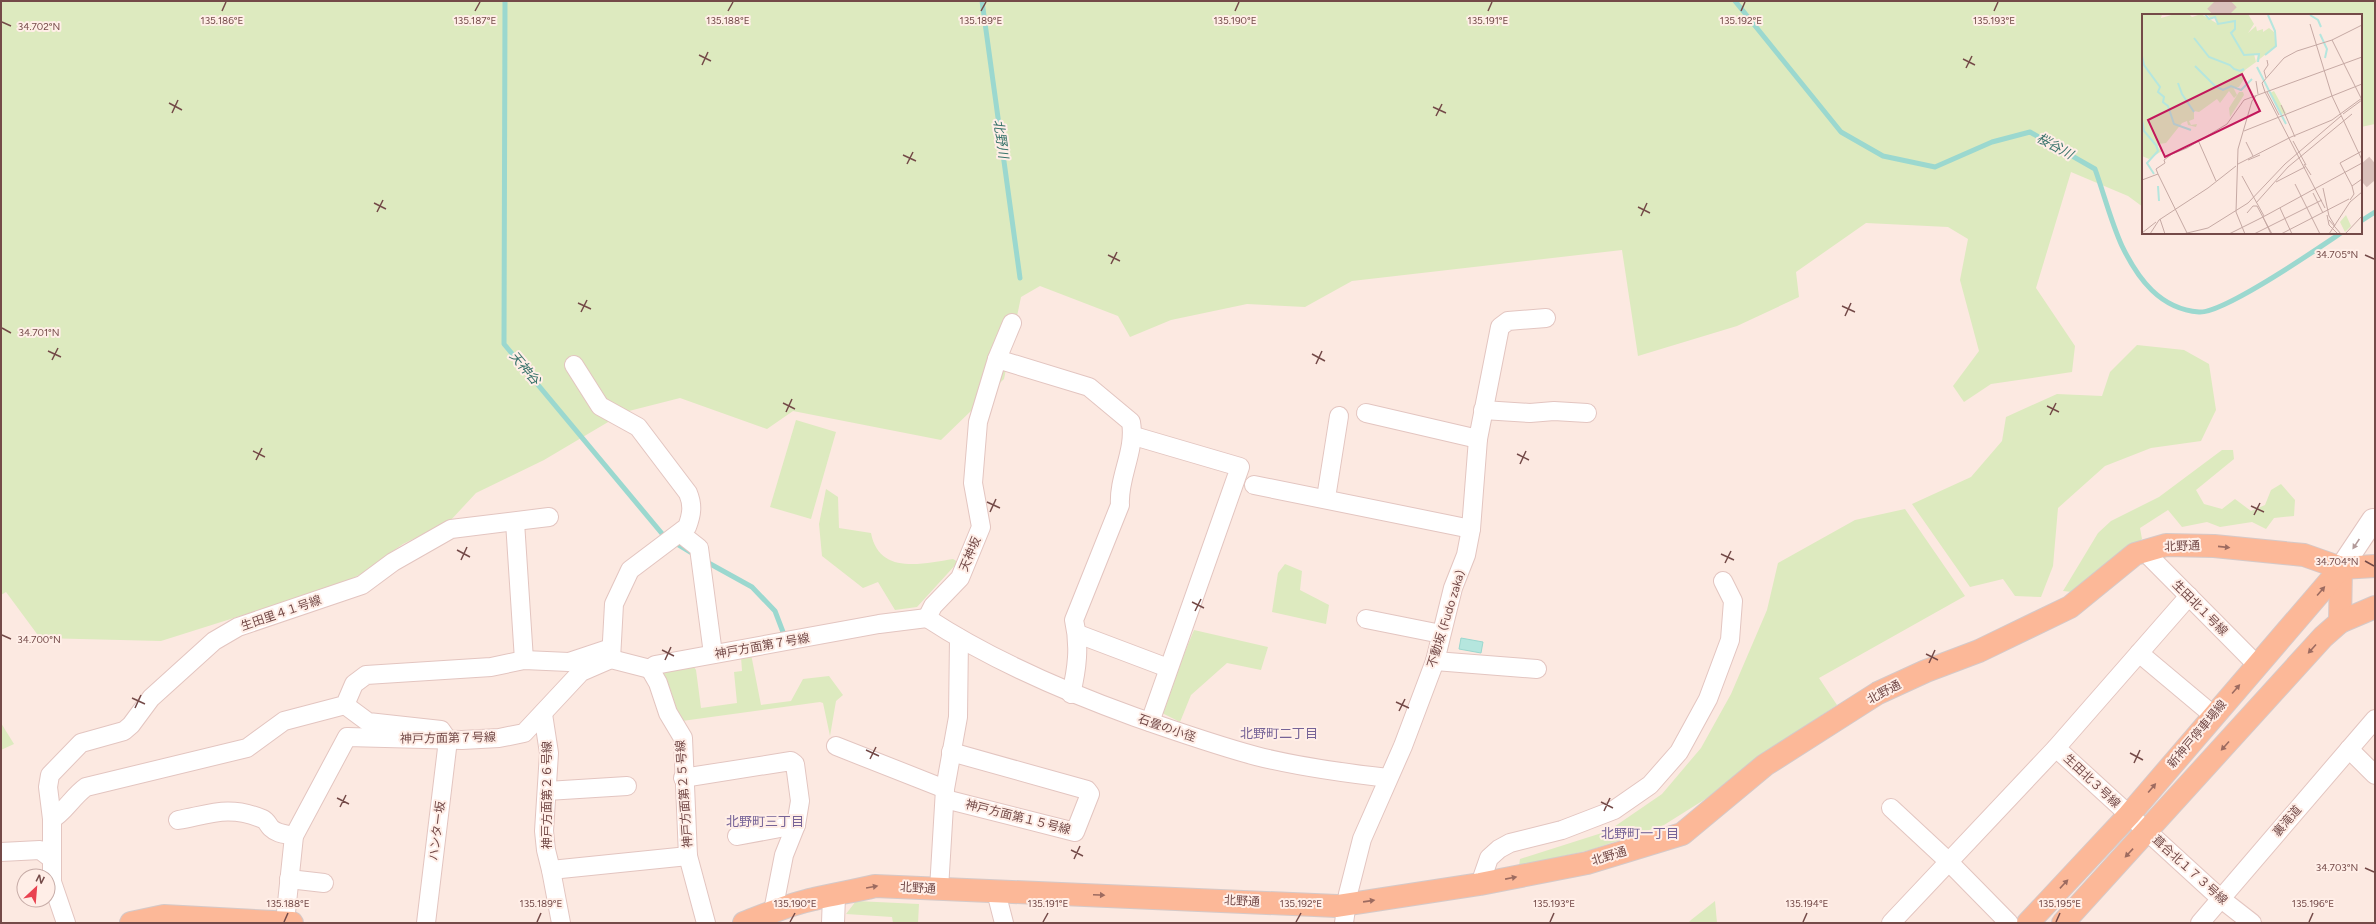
<svg xmlns="http://www.w3.org/2000/svg" width="2376" height="924" font-family="Figtree,'Noto Sans JP',sans-serif">
	<rect width="100%" height="100%" fill="#fce9e1"/>
	<!-- green -->
	<g fill="#ddeabf">
		<path d="M 1,1 L 2375,1 L 2375,124 L 2361,127 L 2361,15 L 2143,15 L 2143,207 L 2128,196 L 2071,172 L 2036,288 L 2075,346 L 2072,372 L 1991,384 L 1964,402 L 1953,386 L 1979,351 L 1960,280 L 1968,239 L 1948,227 L 1866,223 L 1796,272 L 1799,297 L 1737,326 L 1638,356 L 1622,250 L 1352,281 L 1305,307 L 1247,304 L 1171,320 L 1130,337 L 1118,316 L 1040,286 L 1021,297 L 1004,379 L 941,440 L 793,411 L 767,429 L 680,398 L 625,412 L 544,460 L 476,493 L 450,521 L 403,544 L 387,555 L 377,566 L 341,584 L 161,641 L 40,638 L 6,592 L 1,595 Z"/>
		<path d="M 2137,345 L 2184,350 L 2209,364 L 2216,410 L 2201,441 L 2151,448 L 2105,466 L 2058,508 L 2053,566 L 2041,597 L 2015,596 L 2003,579 L 1970,587 L 1912,504 L 1971,477 L 2002,441 L 2006,417 L 2057,394 L 2102,396 L 2110,372 Z"/>
		<path d="M 796,420 L 836,432 L 811,519 L 770,507 Z"/>
		<path d="M 2222,450 L 2233,450 L 2234,459 L 2196,490 L 2204,504 L 2222,509 L 2235,499 L 2251,511 L 2265,505 L 2271,490 L 2281,484 L 2295,500 L 2294,516 L 2274,518 L 2266,529 L 2252,522 L 2220,527 L 2207,522 L 2182,527 L 2168,510 L 2140,528 L 2142,539 L 2111,568 L 2072,592 L 2063,591 L 2098,533 L 2111,521 L 2159,497 Z"/>
		<path d="M 826,489 L 838,497 L 839,528 L 871,533 C 879,575 922,564 953,559 L 958,562 L 917,607 L 895,610 L 878,582 L 863,588 L 822,556 L 819,524 Z"/>
		<path d="M 1905,509 L 1965,596 L 1819,678 L 1837,705 L 1755,759 L 1707,798 L 1664,825 L 1590,850 L 1519,866 L 1520,859 L 1608,831 L 1662,794 L 1701,748 L 1731,694 L 1767,610 L 1778,563 L 1855,520 Z"/>
		<path d="M 1285,564 L 1302,571 L 1300,590 L 1329,605 L 1326,624 L 1272,612 L 1278,573 Z"/>
		<path d="M 1194,630 L 1268,647 L 1261,670 L 1227,663 L 1191,695 L 1180,722 L 1160,712 Z"/>
		<path d="M 751,654 L 761,705 L 791,701 L 803,679 L 829,676 L 843,695 L 836,701 L 830,736 L 823,703 L 820,702 L 682,721 L 674,712 L 660,674 L 663,669 L 692,664 L 696,670 L 701,708 L 737,703 L 734,672 L 742,671 L 741,657 Z"/>
		<path d="M 1,723 L 14,744 L 1,750 Z"/>
		<path d="M 856,901 L 919,904 L 918,923 L 893,923 L 892,917 L 846,914 Z"/>
		<path d="M 1715,901 L 1717,923 L 1688,923 L 1691,920 Z"/>
	</g>
	<!-- water -->
	<path fill="#b5e6de" stroke="#9bd8cf" d="M 1461,638 L 1483,642 L 1481,653 L 1459,649 Z"/>
	<g fill="none" stroke-linecap="round" stroke-linejoin="round">
		<!-- stream -->
		<g stroke="#9bd8cf" stroke-width="5">
			<path d="M 505,1 L 504,344 L 664,536 L 692,553"/>
			<path d="M 982,1 L 1020,278"/>
			<path d="M 1735,1 L 1841,132 L 1883,156 L 1935,167 L 1992,142 L 2030,132 L 2095,169 C 2104,194 2111,222 2122,246 C 2138,279 2160,309 2199,312 C 2223,314 2317,249 2341,233"/>
			<path d="M 2361,221 L 2375,212"/>
			<path d="M 705,561 L 752,587 L 775,611 L 783,632"/>
		</g>
		<!-- tertiary-tunnel -->
		<g stroke="#dac1bb" stroke-width="22" stroke-dasharray="22 11" stroke-linecap="butt">
			<path d="M 2215,1 L 2229,15"/>
			<path d="M 2361,164 L 2375,180"/>
		</g>
		<!-- minor casing -->
		<g stroke="#e3c5c0" stroke-width="20">
			<g id="minor">
				<path d="M 997,359 L 1012,323"/>
				<path d="M 574,365 L 600,406 L 638,427 L 688,493 C 693,505 692,514 687,527 L 630,570 L 614,604 L 611,659"/>
				<path d="M 1483,410 L 1530,413 L 1554,411 L 1587,413"/>
				<path d="M 1366,413 L 1478,439"/>
				<path d="M 1134,436 L 1240,467 L 1150,722"/>
				<path d="M 1254,485 L 1471,529"/>
				<path d="M 1326,498 L 1339,416"/>
				<path d="M 515,522 L 524,660"/>
				<path d="M 680,533 L 699,548 L 713,654"/>
				<path d="M 2144,551 L 2257,665"/>
				<path d="M 927,618 L 933,606 L 960,578 L 981,527 L 973,483 L 978,422 L 997,359 L 1089,387 L 1131,422 C 1136,451 1118,477 1120,505 L 1074,620 C 1080,646 1077,669 1071,694"/>
				<path d="M 927,618 C 991,660 1063,691 1135,717 C 1175,731 1215,745 1256,756 C 1299,767 1344,773 1388,778"/>
				<path d="M 1366,619 L 1441,634"/>
				<path d="M 1078,634 L 1168,668"/>
				<path d="M 2139,653 L 2213,715"/>
				<path d="M 1435,661 L 1537,669"/>
				<path d="M 650,669 L 655,665 L 879,624 L 927,618"/>
				<path d="M 650,669 L 658,683 L 668,713 L 683,738 L 688,856 L 706,923"/>
				<path d="M 345,705 L 368,722 L 441,730 L 448,740 L 426,923"/>
				<path d="M 543,714 L 549,753 L 544,831 L 546,850 L 551,870 L 561,923"/>
				<path d="M 836,746 L 945,789"/>
				<path d="M 2056,748 L 2220,898 L 2252,923"/>
				<path d="M 2349,749 L 2375,775"/>
				<path d="M 683,778 L 791,761 L 795,764 L 800,801 L 796,825 L 784,855 L 773,911"/>
				<path d="M 547,791 L 627,786"/>
				<path d="M 945,799 L 1075,832 L 1090,794 L 1087,790 L 951,752"/>
				<path d="M 1891,808 L 1948,861 L 2009,923"/>
				<path d="M 52,819 C 63,814 73,796 86,787 L 247,748 L 284,721 L 345,705 L 354,684 L 366,675 L 491,667 L 524,660 L 569,662 L 611,648"/>
				<path d="M 178,820 C 211,814 229,805 263,819 C 267,821 268,825 271,828 C 277,834 286,834 294,836"/>
				<path d="M 737,836 L 796,825"/>
				<path d="M 1,852 L 40,850 L 52,859"/>
				<path d="M 551,870 L 688,856"/>
				<path d="M 289,879 L 324,883"/>
				<path d="M 1480,884 L 1489,858 L 1499,849 L 1510,843 L 1562,830 L 1614,810 L 1650,785 L 1679,752 L 1708,699 L 1730,640 L 1733,601 L 1723,581"/>
				<path d="M 939,889 L 945,789 L 958,717 L 959,638"/>
				<path d="M 996,892 L 1004,923"/>
				<path d="M 285,922 L 294,836 L 347,737 L 462,740 L 499,738 L 524,733 L 581,672 L 611,659 L 650,669"/>
				<path d="M 66,923 L 52,882 L 52,819 L 48,787 L 50,775 L 81,743 L 124,731 L 131,725 L 151,698 L 214,641 L 238,627 L 362,585 L 393,562 L 451,529 L 549,517"/>
				<path d="M 1344,923 L 1348,894 L 1362,839 L 1403,746 L 1435,661 L 1453,588 L 1466,555 L 1471,529 L 1478,439 L 1500,327 L 1508,321 L 1546,318"/>
				<path d="M 1891,923 L 2056,748 L 2189,596"/>
				<path d="M 2200,923 L 2375,719"/>
			</g>
		</g>
		<!-- tertiary casing -->
		<g stroke="#e3c5c0" stroke-width="24">
			<g id="tertiary">
				<path d="M 2341,568 L 2373,520"/>
				<path d="M 833,923 L 834,896"/>
			</g>
		</g>
		<!-- primary casing -->
		<g stroke="#d5c9c8" stroke-width="24">
			<g id="primary">
				<path d="M 2340,622 L 2341,568"/>
				<path d="M 131,923 L 164,916 L 292,923"/>
				<path d="M 744,923 C 767,914 790,904 814,899 C 834,894 855,891 875,886 L 1337,906 L 1480,884 L 1587,863 L 1682,834 L 1765,765 L 1878,693 L 1926,671 L 1979,651 L 2070,607 L 2135,554 L 2166,545 L 2214,546 L 2304,555 L 2341,568 L 2375,566"/>
				<path d="M 2028,923 L 2129,815 L 2341,568"/>
				<path d="M 2063,923 L 2323,637 L 2340,622 L 2375,607"/>
			</g>
		</g>
		<!-- minor -->
		<use href="#minor" stroke="#fff" stroke-width="18"/>
		<!-- tertiary -->
		<use href="#tertiary" stroke="#fff" stroke-width="22"/>
		<!-- primary -->
		<use href="#primary" stroke="#fcb898" stroke-width="22"/>
	</g>
	<!-- one-way arrows -->
	<defs><path id="oneway-solid" d="M-6-.8H1V-3.2L6.5 0L1 3.2V.8H-6Z"/></defs>
	<use fill="#b39b9a" href="#oneway-solid" transform="translate(2356 544) rotate(124)"/>
	<g fill="#9d6b60">
		<use href="#oneway-solid" transform="translate(2224 547) rotate(6)"/>
		<use href="#oneway-solid" transform="translate(2321 591) rotate(-49)"/>
		<use href="#oneway-solid" transform="translate(2312 649) rotate(132)"/>
		<use href="#oneway-solid" transform="translate(2236 689) rotate(-49)"/>
		<use href="#oneway-solid" transform="translate(2225 746) rotate(132)"/>
		<use href="#oneway-solid" transform="translate(2152 788) rotate(-50)"/>
		<use href="#oneway-solid" transform="translate(2129 853) rotate(133)"/>
		<use href="#oneway-solid" transform="translate(1511 878) rotate(-11)"/>
		<use href="#oneway-solid" transform="translate(2064 884) rotate(-47)"/>
		<use href="#oneway-solid" transform="translate(872 887) rotate(-10)"/>
		<use href="#oneway-solid" transform="translate(1099 895) rotate(2)"/>
		<use href="#oneway-solid" transform="translate(1369 901) rotate(-8)"/>
	</g>
	<!-- ticks -->
	<path fill="none" stroke="#744a48" stroke-width="1.5" d="M 222,11 L 226,2M 475,11 L 480,2M 728,11 L 733,2M 981,11 L 986,2M 1235,11 L 1239,2M 1488,11 L 1492,2M 1741,11 L 1745,2M 1994,11 L 1998,2M 2,22 L 11,26M 699,55 L 711,61M 1963,59 L 1975,65M 702,65 L 708,52M 1966,68 L 1972,56M 169,103 L 182,110M 1433,107 L 1446,113M 172,113 L 178,100M 1436,116 L 1442,104M 903,155 L 916,161M 907,164 L 913,152M 374,203 L 386,209M 1638,207 L 1650,213M 377,212 L 383,200M 1641,216 L 1647,203M 1108,255 L 1120,261M 2365,255 L 2374,259M 1111,264 L 1117,252M 578,303 L 591,309M 1842,306 L 1855,312M 581,312 L 587,300M 1845,316 L 1851,303M 2,328 L 11,333M 48,351 L 61,357M 1312,354 L 1325,361M 52,360 L 58,348M 1316,364 L 1322,351M 783,403 L 795,409M 2047,406 L 2059,412M 786,412 L 792,399M 2050,415 L 2056,403M 253,451 L 265,457M 1517,454 L 1529,460M 256,460 L 262,448M 1520,464 L 1526,451M 987,502 L 1000,508M 2251,506 L 2264,512M 990,512 L 996,499M 2254,515 L 2260,503M 457,550 L 470,557M 1721,554 L 1734,560M 461,560 L 467,547M 2365,561 L 2374,566M 1725,563 L 1731,551M 1192,602 L 1204,608M 1195,611 L 1201,599M 2,635 L 11,639M 662,650 L 674,656M 1926,654 L 1938,660M 665,660 L 671,647M 1929,663 L 1935,650M 132,698 L 145,704M 1396,702 L 1409,708M 135,708 L 141,695M 1399,711 L 1405,699M 866,750 L 879,756M 2130,753 L 2143,760M 870,759 L 876,747M 2134,763 L 2140,750M 337,798 L 349,804M 1601,802 L 1613,808M 340,807 L 346,795M 1604,811 L 1610,798M 1071,850 L 1083,856M 1074,859 L 1080,846M 2365,868 L 2374,872M 284,922 L 288,913M 537,922 L 541,913M 790,922 L 795,913M 1043,922 L 1048,913M 1296,922 L 1301,913M 1550,922 L 1554,913M 1803,922 L 1807,913M 2056,922 L 2060,913M 2309,922 L 2313,913"/>
	<g text-anchor="middle" dominant-baseline="central" stroke-width="4" stroke-linejoin="round" paint-order="stroke">
		<!-- street labels -->
		<g font-size="12" fill="#744a48" stroke="#ffeee7">
			<text transform="translate(2182 546) rotate(-2)">北野通</text>
			<text transform="translate(970 554) rotate(-67)">天神坂</text>
			<text transform="translate(2200 608) rotate(45)">生田北１号線</text>
			<text transform="translate(281 613) rotate(-19)">生田里４１号線</text>
			<text transform="translate(1446 619) rotate(-73)">不動坂 (Fudo zaka)</text>
			<text transform="translate(762 646) rotate(-10)">神戸方面第７号線</text>
			<text transform="translate(1884 692) rotate(-28)">北野通</text>
			<text transform="translate(1167 728) rotate(19)">石畳の小径</text>
			<text transform="translate(2197 734) rotate(-50)">新神戸停車場線</text>
			<text transform="translate(448 738) rotate(-1)">神戸方面第７号線</text>
			<text transform="translate(2092 781) rotate(43)">生田北３号線</text>
			<text transform="translate(684 794) rotate(-94)">神戸方面第２５号線</text>
			<text transform="translate(547 795) rotate(-90)">神戸方面第２６号線</text>
			<text transform="translate(1018 817) rotate(14)">神戸方面第１５号線</text>
			<text transform="translate(2287 821) rotate(-49)">裏滝道</text>
			<text transform="translate(437 831) rotate(-83)">ハンター坂</text>
			<text transform="translate(1609 856) rotate(-17)">北野通</text>
			<text transform="translate(2190 870) rotate(42)">葺合北１７３号線</text>
			<text transform="translate(918 888) rotate(3)">北野通</text>
			<text transform="translate(1242 901) rotate(3)">北野通</text>
		</g>
		<!-- water labels -->
		<g font-size="13" font-style="italic" fill="#39736b" stroke="#ffeee7">
			<text transform="translate(1001 139) rotate(82)">北野川</text>
			<text transform="translate(2055 146) rotate(29)">桜谷川</text>
			<text transform="translate(525 368) rotate(50)">天神谷</text>
		</g>
		<!-- neighbourhood labels -->
		<g font-size="13" fill="#766397" stroke="#ffeee7">
			<text x="1279" y="733">北野町二丁目</text>
			<text x="765" y="821">北野町三丁目</text>
			<text x="1640" y="833">北野町一丁目</text>
		</g>
	</g>
	<!-- overview -->
	<g transform="translate(2142 14)">
		<rect width="220" height="220" fill="#fce9e1"/>
		<path d="M 0,0 L 20,0 L 19,4 L 33,0 L 47,0 L 50,3 L 59,0 L 76,10 L 74,4 L 68,4 L 65,0 L 106,0 L 112,10 L 106,19 L 114,12 L 115,17 L 121,15 L 121,18 L 127,14 L 132,18 L 134,32 L 114,48 L 116,41 L 112,40 L 114,48 L 103,56 L 100,60 L 102,65 L 97,73 L 91,73 L 95,81 L 92,84 L 87,77 L 78,89 L 75,85 L 57,98 L 52,97 L 52,105 L 47,107 L 49,111 L 55,110 L 54,113 L 46,111 L 45,107 L 40,109 L 24,129 L 17,130 L 16,133 L 20,137 L 7,145 L 0,142 ZM 132,77 L 144,99 L 140,100 L 128,79 ZM 97,78 L 101,78 L 102,81 L 88,103 L 87,94 ZM 204,201 L 209,212 L 203,218 L 198,208 Z" fill="#ddeabf"/>
		<path fill="none" stroke="#b5e6de" stroke-width="2" d="M 63,0 L 67,5 L 73,3 L 76,10 L 93,7 L 93,15 L 89,19 L 102,41 L 117,40 L 116,48M 168,1 L 176,6 L 179,13M 178,20 L 185,35 L 183,44M 52,24 L 67,43 L 88,51 L 92,55 L 98,57 L 102,55M 123,41 L 134,32 L 133,17 L 126,1M 0,42 L 2,51 L 18,73 L 16,78 L 22,83 L 21,88 L 26,92 L 32,110 L 49,116M 53,52 L 73,72 L 81,76 L 89,72 L 99,76 L 110,65M 115,53 L 144,110M 36,69 L 40,80 L 52,98M 0,106 L 2,117 L 14,131 L 16,137 L 5,149 L 12,160M 16,172 L 17,187"/>
		<path fill="none" stroke="#c6a9a4" stroke-width="1" d="M 168,10 L 190,82 L 220,146M 190,26 L 219,84M 124,64 L 122,57 L 126,51 L 125,46M 114,67 L 116,80M 123,78 L 183,194M 123,78 L 120,69 L 142,44 L 155,37 L 190,26 L 220,11M 125,78 L 137,101M 139,91 L 153,123M 201,100 L 220,86M 102,117 L 220,70M 56,126 L 74,167M 151,127 L 164,151M 104,128 L 111,142M 106,146 L 118,141M 96,150 L 149,123 L 190,106 L 220,84M 162,150 L 169,161M 16,160 L 45,219M 100,162 L 122,202M 0,166 L 16,160 L 14,155 L 23,149 L 22,146 L 30,140 L 45,134 L 85,110 L 102,86 L 220,43M 134,168 L 163,153M 153,170 L 178,220M 210,172 L 198,149 L 220,137M 181,174 L 187,202 L 193,212M 171,179 L 181,199M 208,186 L 212,180 L 210,172 L 220,165M 114,189 L 146,153 L 210,100M 138,194 L 150,220M 105,199 L 111,192 L 115,192 L 130,220M 185,201 L 187,211 L 196,220M 18,205 L 23,220M 187,206 L 199,220M 0,219 L 14,208M 8,220 L 17,206 L 66,174 L 94,152M 41,220 L 66,214 L 106,189 L 143,150 L 199,102M 87,220 L 121,203M 103,220 L 94,198 L 96,135 L 110,87 L 114,82M 112,220 L 180,186M 129,220 L 121,203 L 220,149M 139,220 L 207,185M 187,220 L 208,188 L 220,178M 203,220 L 220,202"/>
		<path fill="#c2185b" fill-opacity="0.15" stroke="#c2185b" stroke-width="2" d="M 100,60 L 118,97 L 23,143 L 6,106 Z"/>
		<rect width="220" height="220" fill="none" stroke="#744a48" stroke-width="2"/>
	</g>
	<g font-size="10" text-anchor="middle" fill="#744a48" stroke="#ffeee7" stroke-width="4" stroke-linejoin="round" paint-order="stroke">
		<text x="222" y="24">135.186°E</text>
		<text x="475" y="24">135.187°E</text>
		<text x="728" y="24">135.188°E</text>
		<text x="981" y="24">135.189°E</text>
		<text x="1235" y="24">135.190°E</text>
		<text x="1488" y="24">135.191°E</text>
		<text x="1741" y="24">135.192°E</text>
		<text x="1994" y="24">135.193°E</text>
		<text x="39" y="30">34.702°N</text>
		<text x="2337" y="258">34.705°N</text>
		<text x="39" y="336">34.701°N</text>
		<text x="2337" y="565">34.704°N</text>
		<text x="39" y="643">34.700°N</text>
		<text x="2337" y="871">34.703°N</text>
		<text x="288" y="907">135.188°E</text>
		<text x="541" y="907">135.189°E</text>
		<text x="795" y="907">135.190°E</text>
		<text x="1048" y="907">135.191°E</text>
		<text x="1301" y="907">135.192°E</text>
		<text x="1554" y="907">135.193°E</text>
		<text x="1807" y="907">135.194°E</text>
		<text x="2060" y="907">135.195°E</text>
		<text x="2313" y="907">135.196°E</text>
	</g>
	<!-- border -->
	<rect width="2376" height="924" fill="none" stroke="#744a48" stroke-width="4"/>
	<!-- north arrow -->
	<g transform="translate(36 888) rotate(26)"><circle r="19" fill="#ffeee7" stroke="#c7aca7"/>
	<path d="M0-3L7 15L0 10L-7 15Z" fill="#e94351"/>
	<text y="-6" font-size="11" font-weight="bold" text-anchor="middle" fill="#744a48">N</text>
	</g>
</svg>
